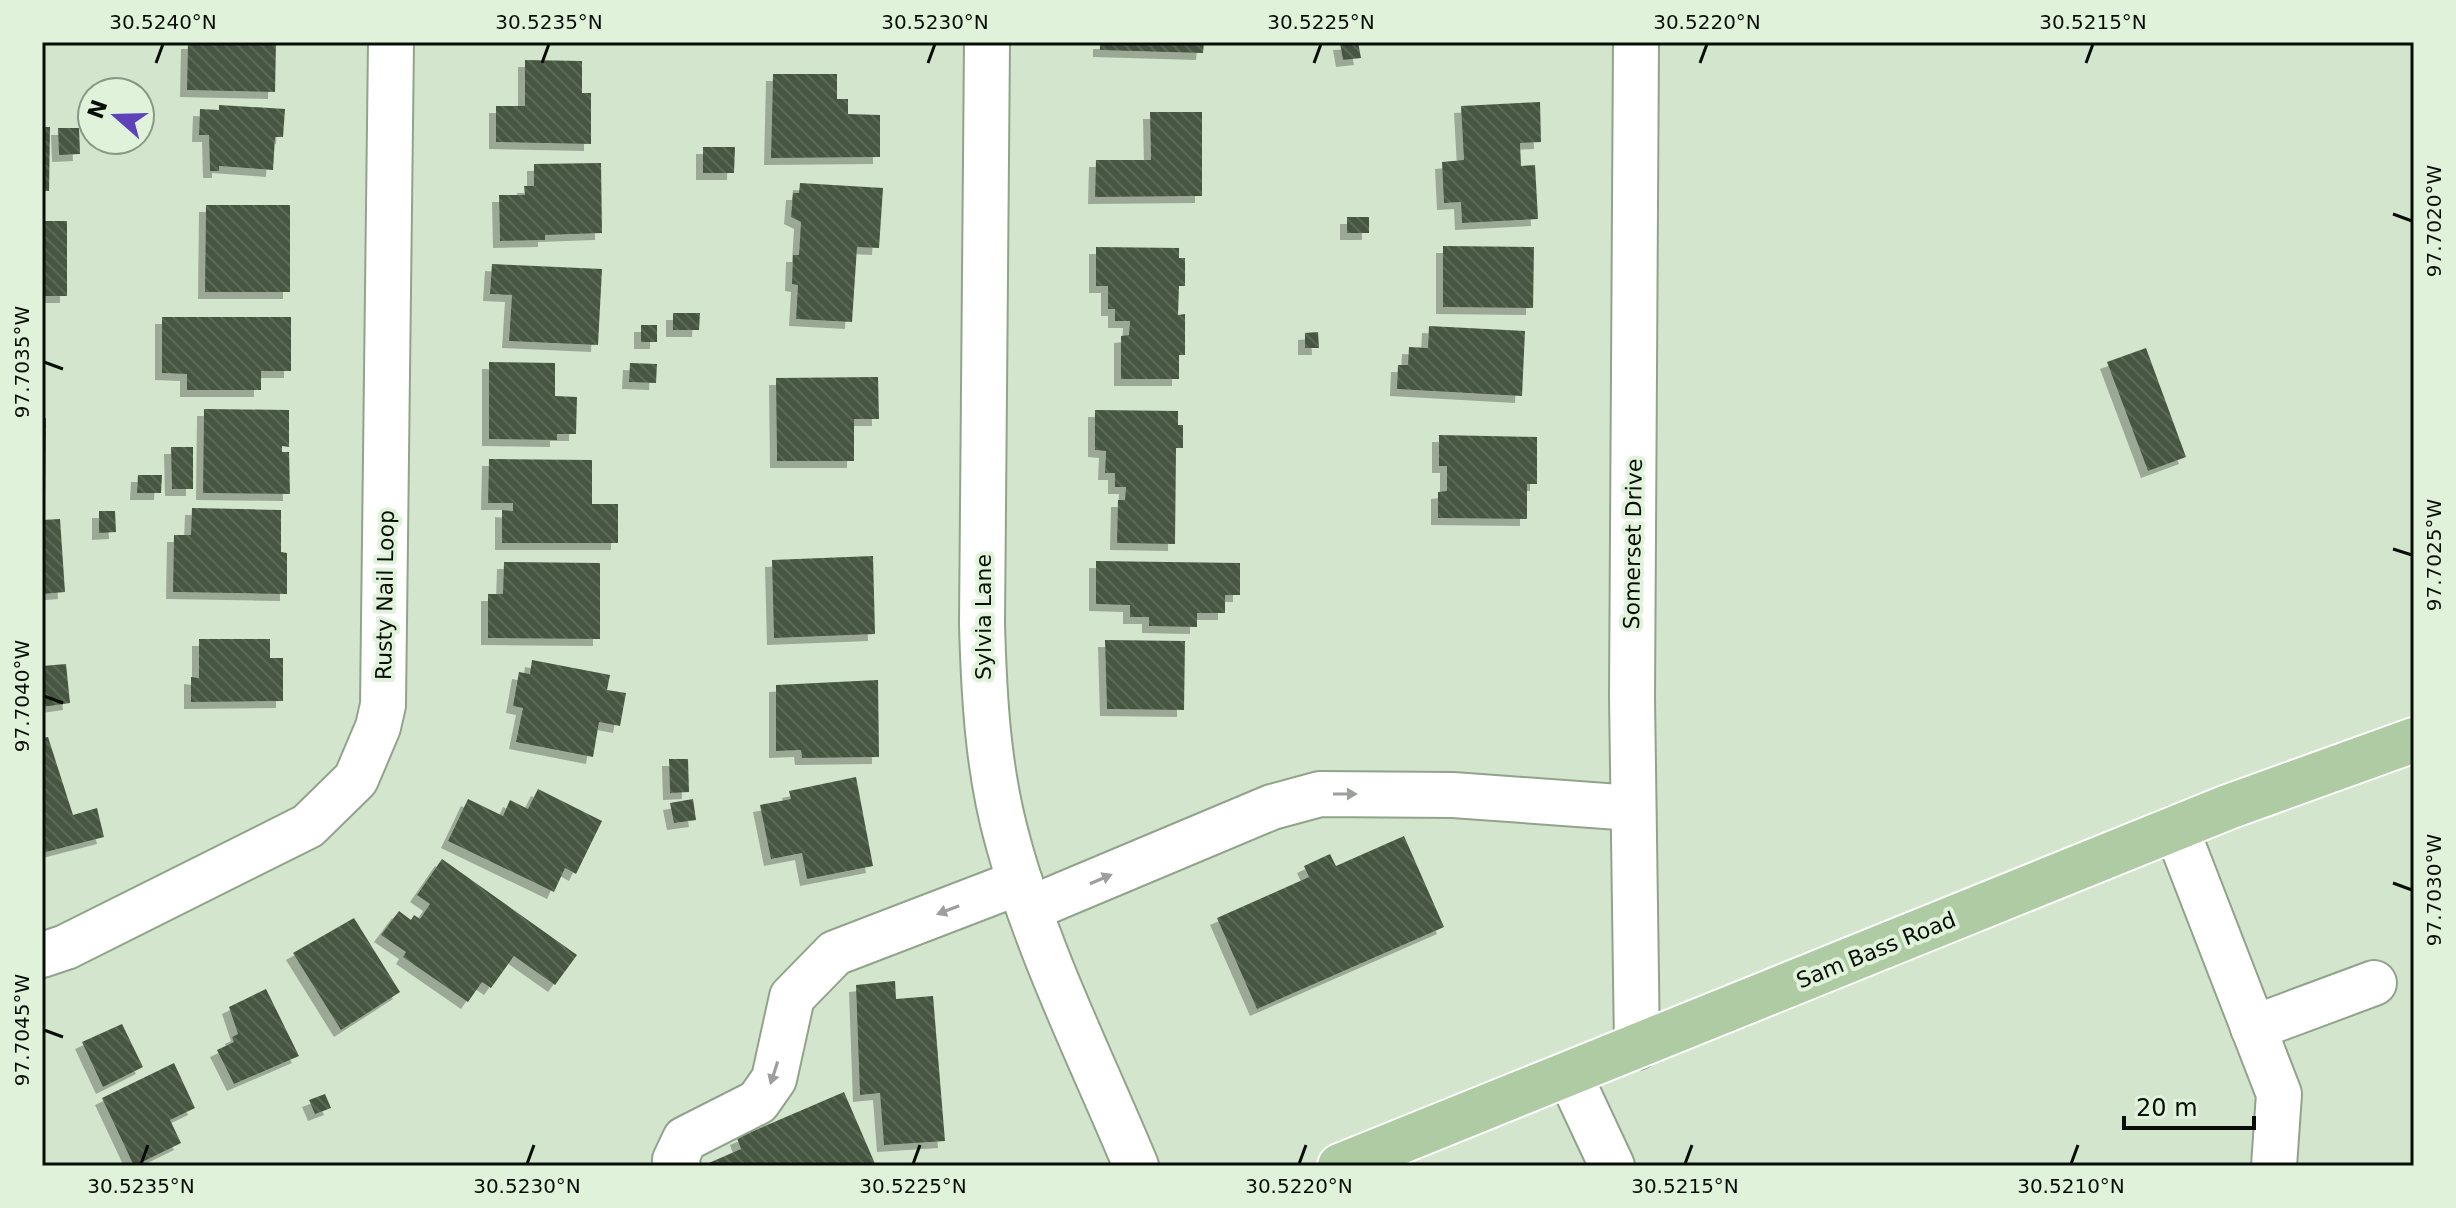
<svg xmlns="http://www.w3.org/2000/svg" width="2456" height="1208" font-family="'DejaVu Sans',sans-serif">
	<defs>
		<pattern id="building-back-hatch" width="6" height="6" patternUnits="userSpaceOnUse" patternTransform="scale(2)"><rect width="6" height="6" fill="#475641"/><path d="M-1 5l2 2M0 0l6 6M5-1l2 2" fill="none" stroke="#5d6958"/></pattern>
		<filter id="shadow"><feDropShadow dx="-7" dy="7" stdDeviation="0" flood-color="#0004"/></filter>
	</defs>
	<rect width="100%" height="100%" fill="#d3e5cd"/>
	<!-- building -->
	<g fill="url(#building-back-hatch)" filter="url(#shadow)">
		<path d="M 188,42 L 276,42 L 275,92 L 187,90 Z"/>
		<path d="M 1100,42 L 1204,42 L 1203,53 L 1100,50 Z"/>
		<path d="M 1358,42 L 1361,58 L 1343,60 L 1340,43 Z"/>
		<path d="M 525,60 L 582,61 L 582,93 L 591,93 L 591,144 L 496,142 L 496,106 L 525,106 Z"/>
		<path d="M 773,74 L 837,74 L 837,99 L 848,99 L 848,114 L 880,115 L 880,157 L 771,158 Z"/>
		<path d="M 1540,102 L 1541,142 L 1520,143 L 1521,166 L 1535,165 L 1538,219 L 1462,223 L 1461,202 L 1444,203 L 1442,162 L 1464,160 L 1461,106 Z"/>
		<path d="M 219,105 L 285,109 L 283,137 L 275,137 L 273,170 L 219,166 L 219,171 L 210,171 L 209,135 L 199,135 L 200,109 L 219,110 Z"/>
		<path d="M 1150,112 L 1202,112 L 1202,196 L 1095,197 L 1096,160 L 1151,160 Z"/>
		<path d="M 42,127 L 50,127 L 49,191 L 42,191 Z"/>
		<path d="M 58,128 L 79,128 L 80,154 L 59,155 Z"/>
		<path d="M 703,147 L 735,147 L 734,173 L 703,173 Z"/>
		<path d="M 601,163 L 602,233 L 545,235 L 545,240 L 500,241 L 499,195 L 525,195 L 524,186 L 534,186 L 534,164 Z"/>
		<path d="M 800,183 L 883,188 L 879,248 L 857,247 L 852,322 L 796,319 L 798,285 L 792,284 L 793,255 L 799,255 L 801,222 L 791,217 L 793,193 L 799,193 Z"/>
		<path d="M 206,205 L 290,205 L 290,292 L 205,292 Z"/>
		<rect x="1347" y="217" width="22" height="16"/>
		<rect x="42" y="221" width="25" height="75"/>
		<path d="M 1443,246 L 1534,247 L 1533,308 L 1443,307 Z"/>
		<path d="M 1096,247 L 1179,248 L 1179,258 L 1185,258 L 1185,286 L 1179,286 L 1178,315 L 1185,314 L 1185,355 L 1179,355 L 1179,379 L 1121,379 L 1121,336 L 1129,335 L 1130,321 L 1115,321 L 1115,309 L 1108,309 L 1108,286 L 1096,286 Z"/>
		<path d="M 492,264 L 602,269 L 598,345 L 509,341 L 512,295 L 490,294 Z"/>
		<path d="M 673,313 L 700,313 L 699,330 L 673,330 Z"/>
		<path d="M 162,317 L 291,317 L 291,371 L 261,371 L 261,390 L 187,390 L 187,374 L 162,373 Z"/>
		<rect x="641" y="325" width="16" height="17"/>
		<path d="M 1429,326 L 1525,331 L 1522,396 L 1397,389 L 1398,365 L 1408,365 L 1409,347 L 1428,348 Z"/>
		<path d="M 1318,332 L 1319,348 L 1305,348 L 1305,333 Z"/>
		<path d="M 2146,348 L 2186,457 L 2148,471 L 2107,362 Z"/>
		<path d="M 489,362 L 555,363 L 555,396 L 577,397 L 576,434 L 557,434 L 557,440 L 489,439 Z"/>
		<path d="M 630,363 L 657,364 L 656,383 L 629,382 Z"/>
		<path d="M 878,377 L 879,419 L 854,419 L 854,461 L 777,461 L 776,378 Z"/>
		<path d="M 204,409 L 289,410 L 289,447 L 282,446 L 282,452 L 289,452 L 290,494 L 203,493 Z"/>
		<path d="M 1095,410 L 1178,411 L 1178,425 L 1183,425 L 1183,448 L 1176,448 L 1175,544 L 1117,543 L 1118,500 L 1125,500 L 1126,487 L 1115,487 L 1115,473 L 1105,473 L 1106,451 L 1095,450 Z"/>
		<path d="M 42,418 L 46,418 L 46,425 L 45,501 L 42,501 Z"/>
		<path d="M 1439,435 L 1537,437 L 1537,484 L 1527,484 L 1527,519 L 1438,518 L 1438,492 L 1447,491 L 1447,466 L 1439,466 Z"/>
		<path d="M 171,447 L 193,447 L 193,489 L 172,489 Z"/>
		<path d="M 489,459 L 592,460 L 592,504 L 618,504 L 618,543 L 502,543 L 502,510 L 513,511 L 513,503 L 488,503 Z"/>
		<path d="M 138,475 L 162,475 L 161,493 L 137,493 Z"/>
		<path d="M 192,508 L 281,510 L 281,552 L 287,553 L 287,594 L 173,592 L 174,535 L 191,535 Z"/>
		<path d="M 99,511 L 115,511 L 116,532 L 99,533 Z"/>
		<path d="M 60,519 L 65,592 L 42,594 L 42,520 Z"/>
		<path d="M 873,556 L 875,634 L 774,638 L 772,560 Z"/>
		<path d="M 1096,561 L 1240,563 L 1240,595 L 1225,595 L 1225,613 L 1197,613 L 1197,627 L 1149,626 L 1149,617 L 1130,617 L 1130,605 L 1096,604 Z"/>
		<path d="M 504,562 L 600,563 L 600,639 L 488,638 L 488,594 L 503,594 Z"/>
		<path d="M 199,639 L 270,639 L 270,658 L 283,658 L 283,701 L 191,702 L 191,677 L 199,678 Z"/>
		<path d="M 1105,640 L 1185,641 L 1184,710 L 1107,709 Z"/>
		<path d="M 532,660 L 610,675 L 607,690 L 626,693 L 620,726 L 599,722 L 593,757 L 516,742 L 523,708 L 513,706 L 519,672 L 530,674 Z"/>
		<path d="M 66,664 L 70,703 L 42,707 L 42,666 Z"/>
		<path d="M 878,680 L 879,757 L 802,758 L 801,750 L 776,751 L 776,685 Z"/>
		<path d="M 48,737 L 73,815 L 97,808 L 104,837 L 42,853 L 42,738 Z"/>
		<path d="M 669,759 L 688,759 L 689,792 L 670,793 Z"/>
		<path d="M 856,777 L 873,866 L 807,879 L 802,853 L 771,859 L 760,805 L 791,799 L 789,791 Z"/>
		<path d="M 538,789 L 602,821 L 576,874 L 565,868 L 554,892 L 448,841 L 468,799 L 503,816 L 510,800 L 528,809 Z"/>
		<path d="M 693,799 L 696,820 L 674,823 L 670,803 Z"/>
		<path d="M 1404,836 L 1444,927 L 1257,1009 L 1217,918 L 1309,877 L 1304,866 L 1330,854 L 1336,866 Z"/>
		<path d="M 442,859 L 577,955 L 555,985 L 514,956 L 491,988 L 482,982 L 468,1002 L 403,957 L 406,952 L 381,935 L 399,911 L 411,920 L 414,915 L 420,919 L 430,904 L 417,895 Z"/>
		<path d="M 354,918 L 400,992 L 341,1030 L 293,953 Z"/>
		<path d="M 895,981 L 896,999 L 933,996 L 945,1141 L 884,1145 L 880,1093 L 860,1095 L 856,985 Z"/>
		<path d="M 266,989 L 299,1056 L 234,1084 L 217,1050 L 234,1042 L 232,1037 L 238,1034 L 229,1007 Z"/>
		<path d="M 122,1024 L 143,1067 L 103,1087 L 82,1042 Z"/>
		<path d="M 174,1063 L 195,1108 L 170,1120 L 181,1143 L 134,1166 L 102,1098 Z"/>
		<path d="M 844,1092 L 876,1166 L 702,1166 L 741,1149 L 737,1138 Z"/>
		<path d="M 325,1094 L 331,1108 L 315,1114 L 309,1100 Z"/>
	</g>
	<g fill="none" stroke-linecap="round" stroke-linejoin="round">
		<!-- minor casing -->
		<g stroke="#92a38c" stroke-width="48">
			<g id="minor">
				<path d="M 987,42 L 982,624 C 984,697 988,771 1008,842 C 1038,953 1092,1060 1136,1166"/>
				<path d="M 1636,42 L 1632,697 L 1637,1047"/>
				<path d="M 2176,828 L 2279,1094 L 2274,1166"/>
				<path d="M 1029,909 L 1272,807 L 1320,794 L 1453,795 L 1633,808"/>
				<path d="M 42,955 L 66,947 L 308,826 L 356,779 L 378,727 L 383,705 L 391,42"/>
				<path d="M 2253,1028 L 2374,983"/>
				<path d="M 1569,1074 L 1612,1166"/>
				<path d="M 678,1166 L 675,1160 L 685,1139 L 758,1102 L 774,1079 L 792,997 L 835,953 L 1020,882"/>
			</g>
		</g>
		<!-- major casing -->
		<g stroke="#fff" stroke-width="48">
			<path id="major" d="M 1340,1166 L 2228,807 L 2414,740"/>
		</g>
		<!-- minor -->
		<use href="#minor" stroke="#fff" stroke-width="44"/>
		<!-- major -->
		<use href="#major" stroke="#aecba3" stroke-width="44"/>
	</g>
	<!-- one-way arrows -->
	<defs><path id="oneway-solid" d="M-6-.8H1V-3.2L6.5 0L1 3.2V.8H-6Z" transform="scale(2)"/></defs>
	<g fill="#9c9f9c">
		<use href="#oneway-solid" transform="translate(1345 794)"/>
		<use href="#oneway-solid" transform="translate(1101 879) rotate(-23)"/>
		<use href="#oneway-solid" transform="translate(948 910) rotate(159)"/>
		<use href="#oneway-solid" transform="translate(774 1073) rotate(108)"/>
	</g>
	<!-- ticks -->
	<path fill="none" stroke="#080e07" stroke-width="3" d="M 156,63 L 163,44M 542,63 L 549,44M 928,63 L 935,44M 1314,63 L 1321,44M 1700,63 L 1707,44M 2086,63 L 2093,44M 2393,214 L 2412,221M 44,362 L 63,369M 2393,549 L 2412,555M 44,696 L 63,703M 2393,883 L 2412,890M 44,1030 L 63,1037M 141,1164 L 148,1145M 527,1164 L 534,1145M 913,1164 L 920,1145M 1299,1164 L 1306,1145M 1685,1164 L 1692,1145M 2071,1164 L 2078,1145"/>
	<g text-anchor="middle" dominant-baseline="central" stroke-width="8" stroke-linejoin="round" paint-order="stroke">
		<!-- street labels -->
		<g font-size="22" fill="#080e07" stroke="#e0f3da">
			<text transform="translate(1633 544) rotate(-89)">Somerset Drive</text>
			<text transform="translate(385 595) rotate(-89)">Rusty Nail Loop</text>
			<text transform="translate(983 617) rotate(-90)">Sylvia Lane</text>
			<text transform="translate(1876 950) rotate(-22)">Sam Bass Road</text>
		</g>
	</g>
	<!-- border -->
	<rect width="2456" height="1208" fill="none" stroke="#e0f3da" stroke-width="88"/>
	<!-- north arrow -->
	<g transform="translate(116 116) rotate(290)"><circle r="38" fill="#e0f3da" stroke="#8a9786" stroke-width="2"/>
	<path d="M0-6L14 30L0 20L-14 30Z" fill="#5d42ba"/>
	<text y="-12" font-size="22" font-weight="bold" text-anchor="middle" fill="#080e07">N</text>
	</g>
	<!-- scale -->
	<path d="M2124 1116v12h130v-12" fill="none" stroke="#080e07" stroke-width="4"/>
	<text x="2136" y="1116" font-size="24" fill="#080e07" stroke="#e0f3da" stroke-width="6" paint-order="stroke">20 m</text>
	<rect x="44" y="44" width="2368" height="1120" fill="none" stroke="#080e07" stroke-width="3"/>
	<g font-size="20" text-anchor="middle" fill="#080e07">
		<text x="163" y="29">30.5240°N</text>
		<text x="549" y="29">30.5235°N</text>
		<text x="935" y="29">30.5230°N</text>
		<text x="1321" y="29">30.5225°N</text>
		<text x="1707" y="29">30.5220°N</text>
		<text x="2093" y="29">30.5215°N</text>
		<text transform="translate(2434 221) rotate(-90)" y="7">97.7020°W</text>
		<text transform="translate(22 362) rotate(-90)" y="7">97.7035°W</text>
		<text transform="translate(2434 555) rotate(-90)" y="7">97.7025°W</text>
		<text transform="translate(22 696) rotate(-90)" y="7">97.7040°W</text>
		<text transform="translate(2434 890) rotate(-90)" y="7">97.7030°W</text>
		<text transform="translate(22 1030) rotate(-90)" y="7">97.7045°W</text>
		<text x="141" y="1193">30.5235°N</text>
		<text x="527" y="1193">30.5230°N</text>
		<text x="913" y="1193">30.5225°N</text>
		<text x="1299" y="1193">30.5220°N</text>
		<text x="1685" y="1193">30.5215°N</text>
		<text x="2071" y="1193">30.5210°N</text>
	</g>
</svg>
